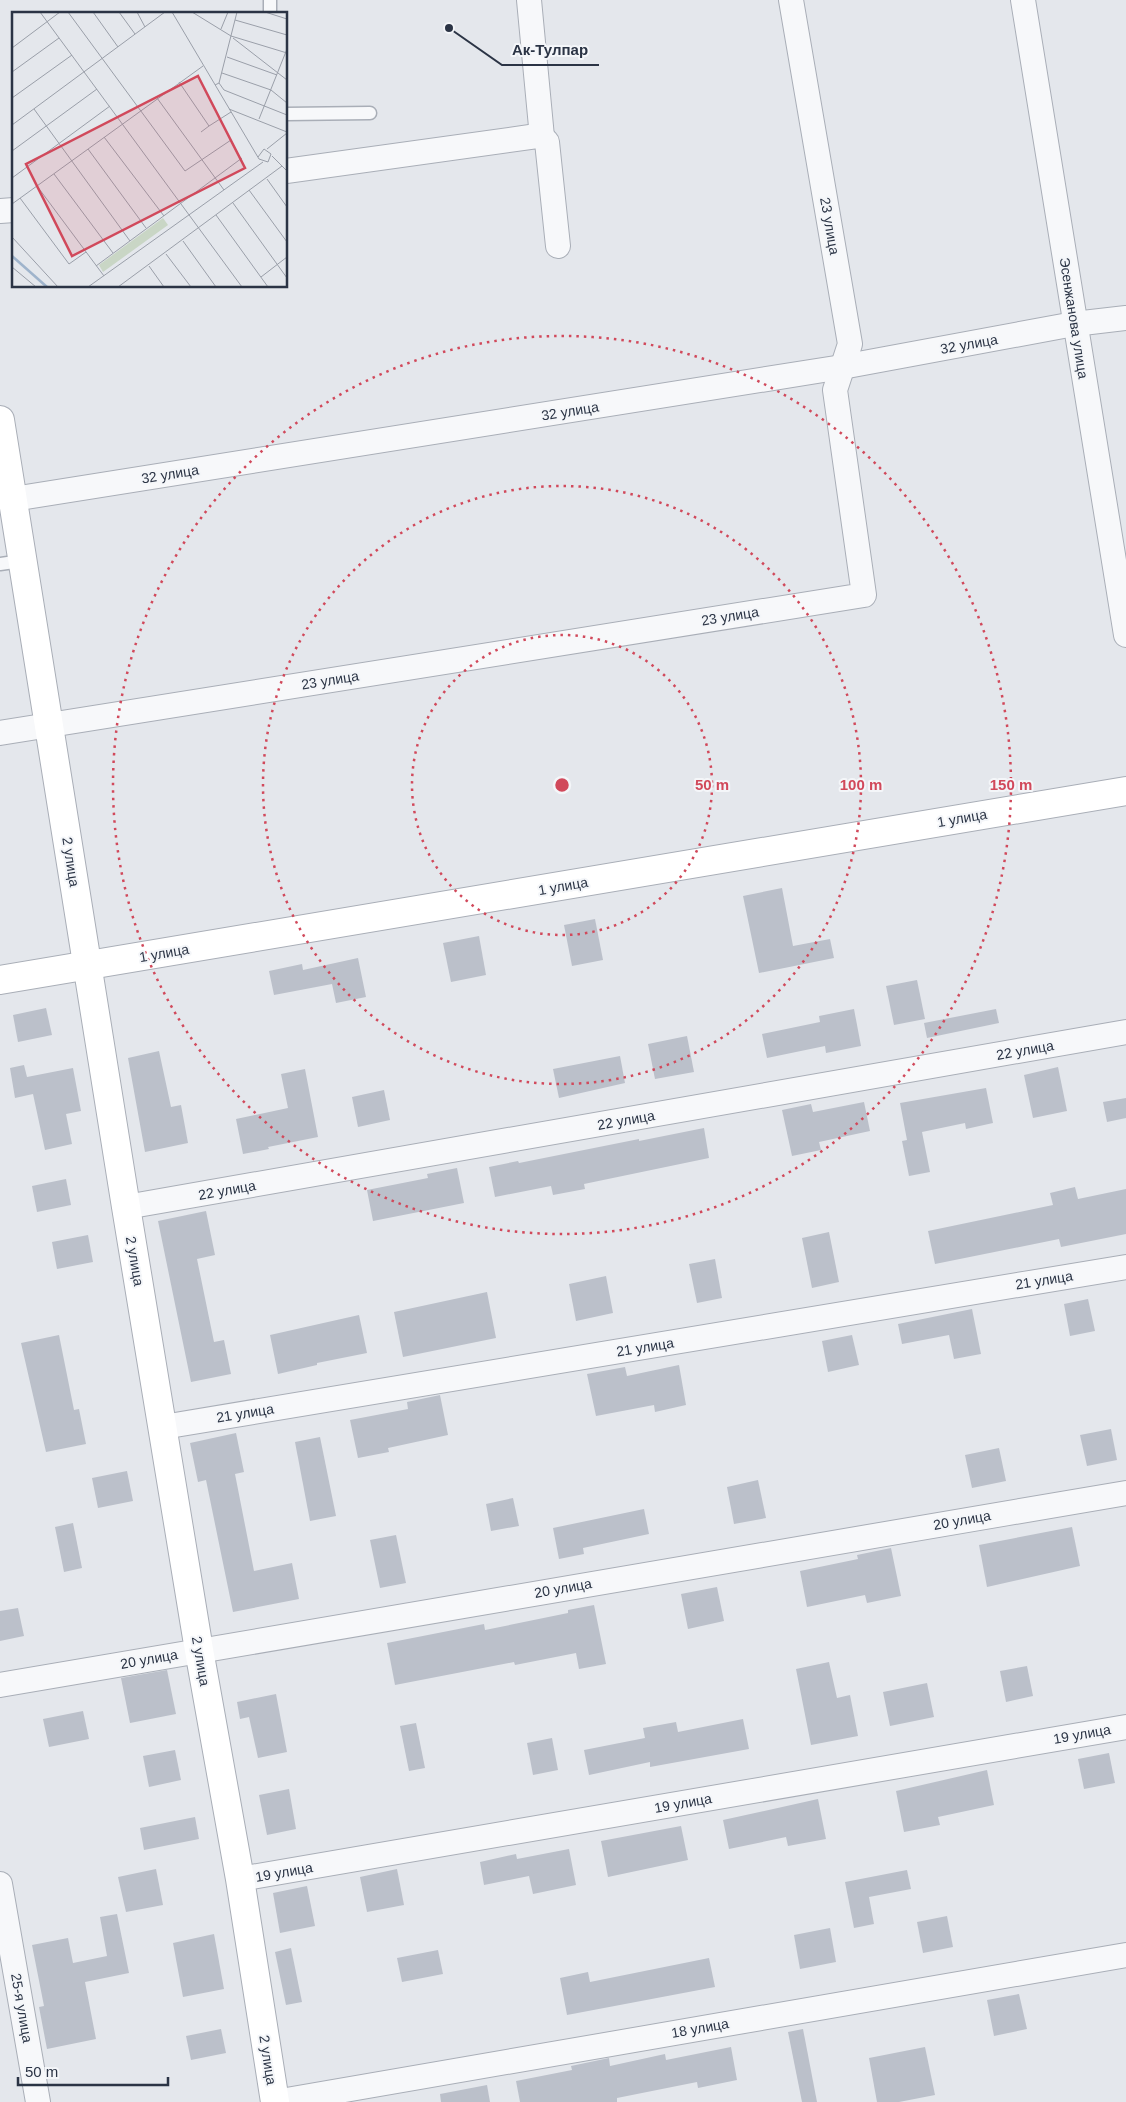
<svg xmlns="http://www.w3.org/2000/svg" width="1126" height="2102" font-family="Helvetica,sans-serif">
	<rect width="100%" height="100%" fill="#e4e7ec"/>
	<!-- building -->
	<g fill="#bbc0ca">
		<path d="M 782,888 L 793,946 L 830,939 L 834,958 L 759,973 L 743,896 Z"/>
		<path d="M 595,919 L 603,960 L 572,966 L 564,925 Z"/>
		<path d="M 479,936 L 486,975 L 451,982 L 443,943 Z"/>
		<path d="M 358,958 L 366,997 L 336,1003 L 332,984 L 274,995 L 269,971 L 302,964 L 303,970 Z"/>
		<path d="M 917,980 L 925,1019 L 894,1025 L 886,986 Z"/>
		<path d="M 46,1008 L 52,1035 L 18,1042 L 13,1015 Z"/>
		<path d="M 854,1009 L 861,1046 L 826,1053 L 825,1046 L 767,1058 L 762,1034 L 820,1022 L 819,1016 Z"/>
		<path d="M 996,1009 L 999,1023 L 927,1038 L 924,1023 Z"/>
		<path d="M 687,1036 L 694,1072 L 655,1079 L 648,1044 Z"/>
		<path d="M 159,1051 L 171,1107 L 181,1105 L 188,1143 L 145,1152 L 128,1058 Z"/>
		<path d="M 620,1056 L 625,1083 L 559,1098 L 553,1069 Z"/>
		<path d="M 24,1065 L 27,1077 L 73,1068 L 81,1111 L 66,1114 L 72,1144 L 45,1150 L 33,1094 L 15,1098 L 10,1068 Z"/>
		<path d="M 1058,1067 L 1067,1111 L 1033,1118 L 1024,1075 Z"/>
		<path d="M 305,1069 L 318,1137 L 268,1147 L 269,1149 L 243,1154 L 236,1119 L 288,1108 L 281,1074 Z"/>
		<path d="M 986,1088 L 993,1123 L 966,1129 L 965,1123 L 922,1132 L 930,1172 L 909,1176 L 902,1141 L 907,1140 L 900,1103 Z"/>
		<path d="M 384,1090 L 390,1120 L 358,1127 L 352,1097 Z"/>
		<path d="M 1126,1098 L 1126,1118 L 1107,1122 L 1103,1102 Z"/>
		<path d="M 864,1102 L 870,1131 L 819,1142 L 821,1150 L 792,1156 L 782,1110 L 811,1104 L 813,1112 Z"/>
		<path d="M 704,1128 L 709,1158 L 584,1184 L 585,1189 L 553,1195 L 551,1186 L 495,1197 L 489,1167 L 518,1161 L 519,1163 L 639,1139 L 639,1141 Z"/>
		<path d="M 457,1168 L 464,1203 L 373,1221 L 367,1190 L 428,1178 L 427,1174 Z"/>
		<path d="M 66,1179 L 71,1205 L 37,1212 L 32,1186 Z"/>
		<path d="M 1075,1187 L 1078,1199 L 1126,1189 L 1126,1234 L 1061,1247 L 1059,1239 L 935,1264 L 928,1231 L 1053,1205 L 1050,1193 Z"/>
		<path d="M 206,1211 L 215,1255 L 197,1259 L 214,1342 L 224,1340 L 231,1374 L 191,1382 L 158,1221 Z"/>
		<path d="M 829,1232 L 839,1282 L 812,1288 L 802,1238 Z"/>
		<path d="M 88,1235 L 93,1262 L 57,1269 L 52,1242 Z"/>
		<path d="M 715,1259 L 722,1298 L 697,1303 L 689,1264 Z"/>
		<path d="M 606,1276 L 613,1313 L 576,1321 L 569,1284 Z"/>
		<path d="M 487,1292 L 496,1338 L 403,1357 L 394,1312 Z"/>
		<path d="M 1088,1299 L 1095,1331 L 1070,1336 L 1064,1304 Z"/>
		<path d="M 972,1309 L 981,1354 L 954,1359 L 949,1335 L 902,1344 L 898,1324 Z"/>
		<path d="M 359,1315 L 367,1353 L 317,1363 L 317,1365 L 278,1374 L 270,1335 Z"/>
		<path d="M 59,1335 L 74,1410 L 79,1409 L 86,1444 L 46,1452 L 21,1343 Z"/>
		<path d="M 852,1335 L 859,1365 L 828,1372 L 822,1341 Z"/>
		<path d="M 679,1365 L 686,1405 L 655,1412 L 654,1405 L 596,1416 L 587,1374 L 625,1367 L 627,1376 Z"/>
		<path d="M 440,1395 L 448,1435 L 388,1448 L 389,1452 L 358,1458 L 350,1420 L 408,1409 L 407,1402 Z"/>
		<path d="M 1111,1429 L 1117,1460 L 1087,1466 L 1080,1435 Z"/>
		<path d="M 236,1433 L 244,1472 L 235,1474 L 254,1571 L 292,1563 L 299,1599 L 233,1612 L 206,1480 L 198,1482 L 190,1443 Z"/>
		<path d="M 320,1437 L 336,1516 L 310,1521 L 295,1442 Z"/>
		<path d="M 999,1448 L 1006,1481 L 972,1488 L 965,1455 Z"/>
		<path d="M 127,1471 L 133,1501 L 98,1508 L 92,1478 Z"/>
		<path d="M 758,1480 L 766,1518 L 734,1524 L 727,1487 Z"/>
		<path d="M 513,1498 L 519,1526 L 491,1531 L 486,1504 Z"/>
		<path d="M 644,1509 L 649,1534 L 583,1548 L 584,1554 L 559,1559 L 553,1528 Z"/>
		<path d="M 73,1523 L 82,1568 L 64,1572 L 55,1527 Z"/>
		<path d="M 1072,1527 L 1080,1566 L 987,1587 L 979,1545 Z"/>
		<path d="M 396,1535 L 406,1583 L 380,1588 L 370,1540 Z"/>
		<path d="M 891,1548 L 901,1596 L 867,1603 L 865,1595 L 807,1607 L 800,1571 L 858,1559 L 857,1555 Z"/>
		<path d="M 717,1587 L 724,1621 L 688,1629 L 681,1594 Z"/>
		<path d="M 594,1605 L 606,1664 L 579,1669 L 576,1653 L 515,1665 L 514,1662 L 395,1685 L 387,1643 L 484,1624 L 485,1630 L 568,1613 L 568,1610 Z"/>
		<path d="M 18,1608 L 24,1636 L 0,1641 L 0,1611 Z"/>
		<path d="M 829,1662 L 837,1698 L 850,1695 L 858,1736 L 811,1745 L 796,1669 Z"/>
		<path d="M 1027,1666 L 1033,1696 L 1006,1702 L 1000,1671 Z"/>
		<path d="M 167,1670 L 176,1714 L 130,1723 L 121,1678 Z"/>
		<path d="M 927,1683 L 934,1717 L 890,1726 L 883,1692 Z"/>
		<path d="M 276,1694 L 287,1752 L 258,1758 L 249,1717 L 240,1719 L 237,1702 Z"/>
		<path d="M 83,1711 L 89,1739 L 49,1747 L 43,1719 Z"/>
		<path d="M 743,1719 L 749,1749 L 650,1767 L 650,1762 L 589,1775 L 584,1750 L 645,1738 L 643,1728 L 676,1722 L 678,1732 Z"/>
		<path d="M 416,1723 L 425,1768 L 409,1771 L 400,1726 Z"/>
		<path d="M 552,1738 L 558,1770 L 533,1775 L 527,1743 Z"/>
		<path d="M 175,1750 L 181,1780 L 149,1787 L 143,1756 Z"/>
		<path d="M 1109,1753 L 1115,1783 L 1084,1789 L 1078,1759 Z"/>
		<path d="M 987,1770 L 994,1805 L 938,1817 L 940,1825 L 904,1832 L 896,1791 Z"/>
		<path d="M 289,1789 L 296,1829 L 267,1835 L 259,1795 Z"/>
		<path d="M 818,1799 L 826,1839 L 788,1846 L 786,1837 L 729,1849 L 723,1820 Z"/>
		<path d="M 195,1817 L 199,1839 L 144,1850 L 140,1828 Z"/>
		<path d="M 681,1826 L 688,1860 L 608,1877 L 601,1841 Z"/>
		<path d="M 569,1849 L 576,1885 L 533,1894 L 529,1876 L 484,1885 L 480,1862 L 516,1854 L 517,1859 Z"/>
		<path d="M 156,1869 L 163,1905 L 126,1912 L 118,1877 Z"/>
		<path d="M 397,1869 L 404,1905 L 367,1912 L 360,1877 Z"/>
		<path d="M 907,1870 L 911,1889 L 869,1897 L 874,1924 L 854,1928 L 845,1882 Z"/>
		<path d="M 307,1886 L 315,1926 L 280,1933 L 273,1893 Z"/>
		<path d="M 117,1914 L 129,1973 L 85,1982 L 96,2039 L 47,2049 L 39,2007 L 44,2006 L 32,1945 L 68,1938 L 73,1963 L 107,1956 L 100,1917 Z"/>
		<path d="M 947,1916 L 953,1947 L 923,1953 L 917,1922 Z"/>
		<path d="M 830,1928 L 836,1962 L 800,1969 L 794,1935 Z"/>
		<path d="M 214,1934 L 224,1989 L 183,1997 L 173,1943 Z"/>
		<path d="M 291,1948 L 302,2002 L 286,2005 L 275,1952 Z"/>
		<path d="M 438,1950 L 443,1974 L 402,1982 L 397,1958 Z"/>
		<path d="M 709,1958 L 715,1987 L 567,2015 L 560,1978 L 588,1972 L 590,1982 Z"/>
		<path d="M 1019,1994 L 1027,2029 L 994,2036 L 987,2000 Z"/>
		<path d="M 221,2029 L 226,2053 L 191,2060 L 186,2036 Z"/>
		<path d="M 803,2029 L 817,2102 L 802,2102 L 788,2032 Z"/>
		<path d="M 731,2047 L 737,2080 L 698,2088 L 697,2082 L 617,2098 L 617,2102 L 520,2102 L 516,2081 L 572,2070 L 571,2066 L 609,2058 L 610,2066 L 665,2054 L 666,2060 Z"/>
		<path d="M 925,2047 L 935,2095 L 899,2102 L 877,2102 L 869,2058 Z"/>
		<path d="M 487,2085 L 490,2102 L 441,2102 L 440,2094 Z"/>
	</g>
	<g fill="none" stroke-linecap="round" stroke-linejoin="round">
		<!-- lane casing -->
		<g stroke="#a9aeb7" stroke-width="15">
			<g id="lane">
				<path d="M 270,0 L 270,14"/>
				<path d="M 286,114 L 370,113"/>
				<path d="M 0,564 L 21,561"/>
			</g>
		</g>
		<!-- street casing -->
		<g stroke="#a9aeb7" stroke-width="26">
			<g id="street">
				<path d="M 529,0 L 542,137"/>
				<path d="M 1023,0 L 1126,635"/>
				<path d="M 286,171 L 537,136 L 542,137 L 547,142 L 558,246"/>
				<path d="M 0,211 L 14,210"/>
				<path d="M 13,499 L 842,367 L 1074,324 L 1126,318"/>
				<path d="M 0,733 L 864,595 L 835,390 L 850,344 L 791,0"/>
				<path d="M 126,1207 L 1126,1032"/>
				<path d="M 163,1427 L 1126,1267"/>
				<path d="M 0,1685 L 1126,1493"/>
				<path d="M 240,1879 L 1126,1727"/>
				<path d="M 0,1884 L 38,2102"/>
				<path d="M 275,2102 L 1126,1955"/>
			</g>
		</g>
		<!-- secondary casing -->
		<g stroke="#a9aeb7" stroke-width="30">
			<g id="secondary">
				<path d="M 0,420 L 126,1207 L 199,1650 L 240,1879 L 275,2102"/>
				<path d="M 0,980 L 1126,791"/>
			</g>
		</g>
		<!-- lane -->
		<use href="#lane" stroke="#f7f8fa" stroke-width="12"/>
		<!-- street -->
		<use href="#street" stroke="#f7f8fa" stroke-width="24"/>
		<!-- secondary -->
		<use href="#secondary" stroke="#fff" stroke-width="28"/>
	</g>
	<!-- distance rings -->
	<g fill="none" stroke="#d1495b" stroke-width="2.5" stroke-dasharray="2.5 5">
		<circle cx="562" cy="785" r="150"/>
		<circle cx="562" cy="785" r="299"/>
		<circle cx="562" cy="785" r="449"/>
	</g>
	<g text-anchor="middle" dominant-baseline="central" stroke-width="4" stroke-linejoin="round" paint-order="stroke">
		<!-- street labels -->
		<g font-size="14" fill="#2b3445" stroke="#f4f6f9">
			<text transform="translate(830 226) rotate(80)">23 улица</text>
			<text transform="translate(1074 318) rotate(81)">Эсенжанова улица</text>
			<text transform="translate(969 344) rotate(-10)">32 улица</text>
			<text transform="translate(570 411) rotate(-9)">32 улица</text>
			<text transform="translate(170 474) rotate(-9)">32 улица</text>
			<text transform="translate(730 616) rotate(-9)">23 улица</text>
			<text transform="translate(330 680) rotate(-9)">23 улица</text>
			<text transform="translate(962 818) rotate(-10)">1 улица</text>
			<text transform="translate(71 862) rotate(81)">2 улица</text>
			<text transform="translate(563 886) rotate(-10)">1 улица</text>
			<text transform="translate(164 953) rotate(-10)">1 улица</text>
			<text transform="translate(1025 1050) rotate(-10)">22 улица</text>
			<text transform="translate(626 1120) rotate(-10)">22 улица</text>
			<text transform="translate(227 1190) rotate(-10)">22 улица</text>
			<text transform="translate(135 1261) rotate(80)">2 улица</text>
			<text transform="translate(1044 1280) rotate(-9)">21 улица</text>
			<text transform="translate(645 1347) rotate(-9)">21 улица</text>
			<text transform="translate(245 1413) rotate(-9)">21 улица</text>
			<text transform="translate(962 1520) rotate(-10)">20 улица</text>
			<text transform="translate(563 1588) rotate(-10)">20 улица</text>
			<text transform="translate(149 1659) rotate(-10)">20 улица</text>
			<text transform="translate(201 1661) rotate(80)">2 улица</text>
			<text transform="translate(1082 1734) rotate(-10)">19 улица</text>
			<text transform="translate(683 1803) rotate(-10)">19 улица</text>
			<text transform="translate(284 1872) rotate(-10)">19 улица</text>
			<text transform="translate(22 2008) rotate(80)">25-я улица</text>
			<text transform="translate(700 2028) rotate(-10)">18 улица</text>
			<text transform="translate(268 2060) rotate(81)">2 улица</text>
		</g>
	</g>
	<!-- overview -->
	<g transform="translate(12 12)">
		<rect width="275" height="275" fill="#e4e7ec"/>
		<path d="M 151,206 L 156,213 L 91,260 L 87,253 Z" fill="#c9d6c5"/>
		<path fill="none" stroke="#9fb4cc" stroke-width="2.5" d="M 0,244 L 35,275"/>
		<path fill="none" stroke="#9a9fa9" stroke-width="1" d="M 28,0 L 230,275M 56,0 L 173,159 L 219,128M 81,0 L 106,35M 107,0 L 123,22M 125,0 L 133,15M 160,0 L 247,147 L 256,150 L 259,142 L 252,137 L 246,145M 180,0 L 219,24 L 275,41M 253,0 L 275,7M 223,8 L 275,23M 209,17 L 216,0M 221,26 L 275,68M 0,36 L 48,0M 215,45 L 265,63M 0,60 L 47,26M 210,61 L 259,78 L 275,91M 167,70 L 197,114 L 189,120M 207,71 L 212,78 L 275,103M 203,73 L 207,71 L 225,0M 0,86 L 60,43M 145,86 L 212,178M 22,97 L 118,229M 217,97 L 275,120M 247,107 L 275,37M 0,113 L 153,0M 197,114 L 219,100M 92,125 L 152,204M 76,137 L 134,216M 255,137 L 275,121M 0,139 L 85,77M 260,144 L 275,159M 42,162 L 101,241M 0,166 L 98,94M 255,167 L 275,195M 25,174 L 92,264M 237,178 L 275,230M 8,186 L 57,252 L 74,240M 221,191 L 275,266M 0,192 L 191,54M 204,203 L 256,275M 0,225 L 46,275M 171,229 L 204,275M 154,242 L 179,275M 84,254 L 230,146M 137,254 L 152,275M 0,255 L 24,275M 249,265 L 275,245M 76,275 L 251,150M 106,275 L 270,154"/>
		<path fill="#d1495b" fill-opacity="0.15" stroke="#d1495b" stroke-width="2.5" d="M 186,64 L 233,156 L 60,244 L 14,152 Z"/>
		<rect width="275" height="275" fill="none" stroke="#2b3445" stroke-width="2.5"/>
	</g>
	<circle cx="562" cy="785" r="8" fill="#d1495b" stroke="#f4f6f9" stroke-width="2.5"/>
	<g font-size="15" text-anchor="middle" font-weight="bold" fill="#d1495b" stroke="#f4f6f9" stroke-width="4" stroke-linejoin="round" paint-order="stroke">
		<text x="712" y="790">50 m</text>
		<text x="861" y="790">100 m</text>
		<text x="1011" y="790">150 m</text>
	</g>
	<!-- callouts -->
	<path fill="none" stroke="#2b3445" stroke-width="2" d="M449 28L502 65H599"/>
	<circle fill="#2b3445" stroke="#f4f6f9" stroke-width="2" cx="449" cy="28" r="5"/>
	<g font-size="15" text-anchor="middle" font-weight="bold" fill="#2b3445" stroke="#f4f6f9" stroke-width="4" stroke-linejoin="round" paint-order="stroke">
		<text x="550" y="55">Ак-Тулпар</text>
	</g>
	<!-- scale -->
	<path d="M18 2077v8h150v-8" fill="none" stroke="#2b3445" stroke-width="2.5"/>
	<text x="25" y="2077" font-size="15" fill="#2b3445" stroke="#f4f6f9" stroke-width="4" paint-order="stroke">50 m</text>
</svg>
